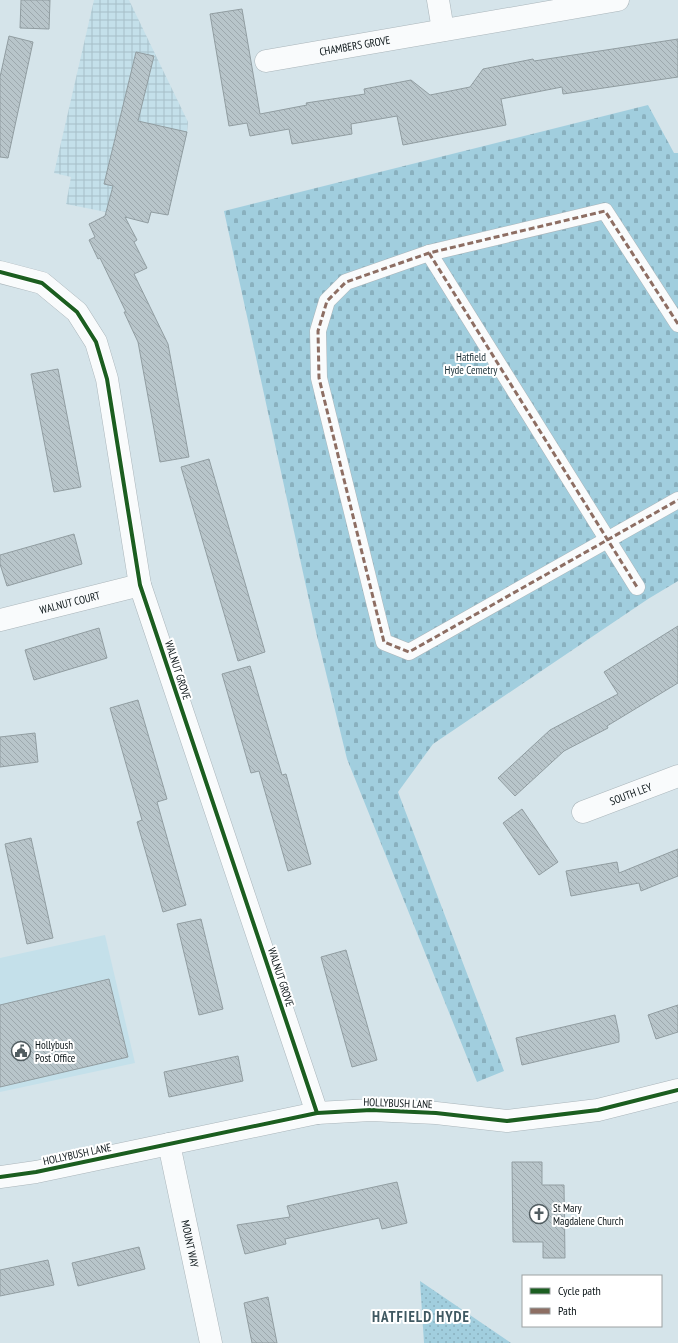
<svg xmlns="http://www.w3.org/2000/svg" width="678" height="1343" font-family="'PT Sans Narrow',sans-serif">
	<defs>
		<pattern id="industrial-grid" width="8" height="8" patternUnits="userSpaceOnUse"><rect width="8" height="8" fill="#c4e0ea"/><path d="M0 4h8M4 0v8" fill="none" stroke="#a7bfc8"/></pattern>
		<pattern id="grass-dots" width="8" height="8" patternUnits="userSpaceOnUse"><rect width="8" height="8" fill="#a1cede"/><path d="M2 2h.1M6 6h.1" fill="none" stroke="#89b0be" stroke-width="1.8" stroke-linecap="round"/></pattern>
		<pattern id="cemetery-stones" width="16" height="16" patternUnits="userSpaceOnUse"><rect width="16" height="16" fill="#a1cede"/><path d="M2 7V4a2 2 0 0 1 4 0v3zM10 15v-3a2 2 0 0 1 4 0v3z" fill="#89b0be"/></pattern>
		<pattern id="building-back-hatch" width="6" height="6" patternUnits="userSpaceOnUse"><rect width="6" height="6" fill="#b8c5ca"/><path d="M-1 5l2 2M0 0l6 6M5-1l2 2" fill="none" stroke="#9da8ad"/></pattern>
	</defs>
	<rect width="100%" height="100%" fill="#d5e4ea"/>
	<!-- built -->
	<path fill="#c4e0ea" d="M 105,935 L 135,1063 L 0,1092 L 0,958 Z"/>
	<!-- industrial -->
	<path fill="url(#industrial-grid)" d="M 94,0 L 129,0 L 188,122 L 187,133 L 168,215 L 151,212 L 148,223 L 106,212 L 66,204 L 71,177 L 54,173 Z"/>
	<!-- grass -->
	<path fill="url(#grass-dots)" d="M 420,1281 L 511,1343 L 424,1343 Z"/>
	<!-- cemetery -->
	<path fill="url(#cemetery-stones)" d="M 648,105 L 674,153 L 678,153 L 678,581 L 648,599 L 433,744 L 398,792 L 504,1071 L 477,1082 L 347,759 L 316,632 L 224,211 Z"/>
	<!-- building -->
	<g fill="url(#building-back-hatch)" stroke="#919da1">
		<path d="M 21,0 L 50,0 L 49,29 L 20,28 Z"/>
		<path d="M 242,9 L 260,114 L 307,105 L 306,103 L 365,94 L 364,89 L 411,80 L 430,95 L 470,87 L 483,69 L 533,59 L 534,61 L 678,39 L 678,77 L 563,94 L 562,87 L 501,99 L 506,125 L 403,145 L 397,116 L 351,124 L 352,134 L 292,144 L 289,129 L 250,136 L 247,123 L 229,126 L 210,14 Z"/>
		<path d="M 9,36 L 33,42 L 8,158 L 0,157 L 0,77 Z"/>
		<path d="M 136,52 L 154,56 L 138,121 L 187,132 L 168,215 L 151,212 L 148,223 L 125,217 L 137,240 L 134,242 L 147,268 L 134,274 L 168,344 L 189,457 L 160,462 L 138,342 L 124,312 L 126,312 L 100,258 L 98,259 L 89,240 L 95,237 L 89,224 L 105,216 L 113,186 L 104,184 Z"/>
		<path d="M 58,369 L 81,487 L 54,492 L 31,374 Z"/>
		<path d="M 209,459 L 265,652 L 238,661 L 181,467 Z"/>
		<path d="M 74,534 L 82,564 L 7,586 L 0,564 L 0,555 Z"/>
		<path d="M 678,626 L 678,683 L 607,726 L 608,728 L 564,751 L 515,796 L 498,778 L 550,730 L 618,694 L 604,672 Z"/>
		<path d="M 99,628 L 107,658 L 34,680 L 25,650 Z"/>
		<path d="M 250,666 L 282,775 L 286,774 L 311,864 L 288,871 L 259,771 L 251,773 L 222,674 Z"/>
		<path d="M 138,700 L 167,799 L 157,802 L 186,905 L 163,912 L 137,822 L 142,820 L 110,708 Z"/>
		<path d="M 35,733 L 38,762 L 0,767 L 0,737 Z"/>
		<path d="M 522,809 L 558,862 L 539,875 L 503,823 Z"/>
		<path d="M 31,838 L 53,938 L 27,944 L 5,844 Z"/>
		<path d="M 678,849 L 678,876 L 641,891 L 639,883 L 571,896 L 566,871 L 617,862 L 619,873 Z"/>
		<path d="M 201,919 L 223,1009 L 199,1015 L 177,924 Z"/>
		<path d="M 346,950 L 377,1060 L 352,1067 L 321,957 Z"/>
		<path d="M 109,979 L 128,1057 L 0,1087 L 0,1005 Z"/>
		<path d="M 678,1005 L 678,1032 L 656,1039 L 648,1015 Z"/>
		<path d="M 615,1015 L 619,1034 L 619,1042 L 522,1065 L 516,1038 Z"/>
		<path d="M 238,1056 L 243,1081 L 169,1097 L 164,1072 Z"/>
		<path d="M 512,1162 L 542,1162 L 542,1185 L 564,1185 L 565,1258 L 543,1258 L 543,1242 L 513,1242 Z"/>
		<path d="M 397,1182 L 407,1223 L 382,1229 L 379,1218 L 285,1239 L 286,1244 L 245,1254 L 237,1225 L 290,1217 L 287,1206 Z"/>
		<path d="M 139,1247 L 145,1269 L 78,1286 L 72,1263 Z"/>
		<path d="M 48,1260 L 54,1285 L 0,1296 L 0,1270 Z"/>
		<path d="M 268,1297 L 277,1343 L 252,1343 L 244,1303 Z"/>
	</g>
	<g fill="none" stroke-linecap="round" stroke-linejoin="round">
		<!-- pedestrian casing -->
		<g stroke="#aab5ba" stroke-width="17">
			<g id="pedestrian">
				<path d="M 429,253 L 637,587"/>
				<path d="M 678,324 L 605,211 L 429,253 L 346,282 L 327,301 L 318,331 L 319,378 L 384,642 L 409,652 L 678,500"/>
			</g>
		</g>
		<!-- minor casing -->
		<g stroke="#aab5ba" stroke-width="23">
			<g id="minor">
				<path d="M 438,0 L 443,30"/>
				<path id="s1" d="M 266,61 L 618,0"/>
				<path d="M 0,272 L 42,283 L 77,312 L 96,342 L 107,379 L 140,585 L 317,1113"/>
				<path id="s2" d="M 0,620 L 140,585"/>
				<path id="s3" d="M 583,812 L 678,776"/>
				<path id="s4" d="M 169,1144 L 211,1343"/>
			</g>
		</g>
		<!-- tertiary casing -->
		<g stroke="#aab5ba" stroke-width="23">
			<path id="tertiary" d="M 0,1177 L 36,1172 L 317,1113 L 371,1110 L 436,1113 L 507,1121 L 598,1110 L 678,1090"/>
		</g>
		<!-- pedestrian -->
		<use href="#pedestrian" stroke="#f9fbfc" stroke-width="16"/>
		<!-- minor -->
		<use href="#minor" stroke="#f9fbfc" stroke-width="22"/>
		<!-- tertiary -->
		<use href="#tertiary" stroke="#f9fbfc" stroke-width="22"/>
		<!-- quiet -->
		<g stroke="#8d6e63" stroke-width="3" stroke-dasharray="6 3" stroke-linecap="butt">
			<path d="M 429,253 L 637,587"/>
			<path d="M 678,324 L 605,211 L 429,253 L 346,282 L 327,301 L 318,331 L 319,378 L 384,642 L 409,652 L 678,500"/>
		</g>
		<!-- cycleway casing -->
		<g stroke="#fff" stroke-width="6">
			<g id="cycleway">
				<path d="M 0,272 L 42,283 L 77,312 L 96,342 L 107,379 L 140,585 L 317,1113"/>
				<path d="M 0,1177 L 36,1172 L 317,1113 L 371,1110 L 436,1113 L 507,1121 L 598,1110 L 678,1090"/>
			</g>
		</g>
		<!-- cycleway -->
		<use href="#cycleway" stroke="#1b5e20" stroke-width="4"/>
	</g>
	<!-- icons -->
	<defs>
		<g id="civic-ring" transform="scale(1)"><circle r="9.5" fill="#fff" stroke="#515d61" stroke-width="1.5"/><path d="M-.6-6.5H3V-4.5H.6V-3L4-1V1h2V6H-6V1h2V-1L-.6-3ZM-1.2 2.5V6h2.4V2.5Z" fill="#515d61"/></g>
		<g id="church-ring" transform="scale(1)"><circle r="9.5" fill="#fff" stroke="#515d61" stroke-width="1.5"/><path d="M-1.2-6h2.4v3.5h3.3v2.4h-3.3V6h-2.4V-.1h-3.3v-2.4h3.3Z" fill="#515d61"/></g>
	</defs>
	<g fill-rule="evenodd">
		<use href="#civic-ring" x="21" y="1051"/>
		<use href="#church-ring" x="539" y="1214"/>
	</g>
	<g text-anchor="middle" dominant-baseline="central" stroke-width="4" stroke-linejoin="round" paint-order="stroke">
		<!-- street labels -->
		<g font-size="11" fill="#0a1417" stroke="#fff">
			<text stroke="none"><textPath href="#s1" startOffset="90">CHAMBERS GROVE</textPath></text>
			<text stroke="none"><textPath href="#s2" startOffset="72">WALNUT COURT</textPath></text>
			<text transform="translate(178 670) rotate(72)">WALNUT GROVE</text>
			<text stroke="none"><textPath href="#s3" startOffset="51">SOUTH LEY</textPath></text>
			<text transform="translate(281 977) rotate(72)">WALNUT GROVE</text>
			<text transform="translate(398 1103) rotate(2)">HOLLYBUSH LANE</text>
			<text transform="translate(77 1154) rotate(-12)">HOLLYBUSH LANE</text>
			<text stroke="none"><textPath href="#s4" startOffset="102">MOUNT WAY</textPath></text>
		</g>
		<!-- park labels -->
		<g font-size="11" fill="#192f36" stroke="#fff">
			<text x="471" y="357">Hatfield<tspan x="471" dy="13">Hyde Cemetry</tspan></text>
		</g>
		<!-- poi labels -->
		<g font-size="11" fill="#0a1417" stroke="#fff" text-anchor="start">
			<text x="35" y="1045">Hollybush<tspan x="35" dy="13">Post Office</tspan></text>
			<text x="553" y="1208">St Mary<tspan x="553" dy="13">Magdalene Church</tspan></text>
		</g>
		<!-- district labels -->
		<g font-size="15" font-weight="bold" letter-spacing="1" fill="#405962" stroke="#fff">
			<text x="421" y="1316">HATFIELD HYDE</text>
		</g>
	</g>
	<!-- legend -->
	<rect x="522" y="1275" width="140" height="52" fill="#ffffff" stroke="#9da1a2"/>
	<rect x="530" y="1288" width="20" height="6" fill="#1b5e20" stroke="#9da1a2"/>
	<text x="558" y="1295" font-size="12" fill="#0a1417">Cycle path</text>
	<rect x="530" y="1308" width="20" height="6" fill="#8d6e63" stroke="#9da1a2"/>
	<text x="558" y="1315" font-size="12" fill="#0a1417">Path</text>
</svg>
